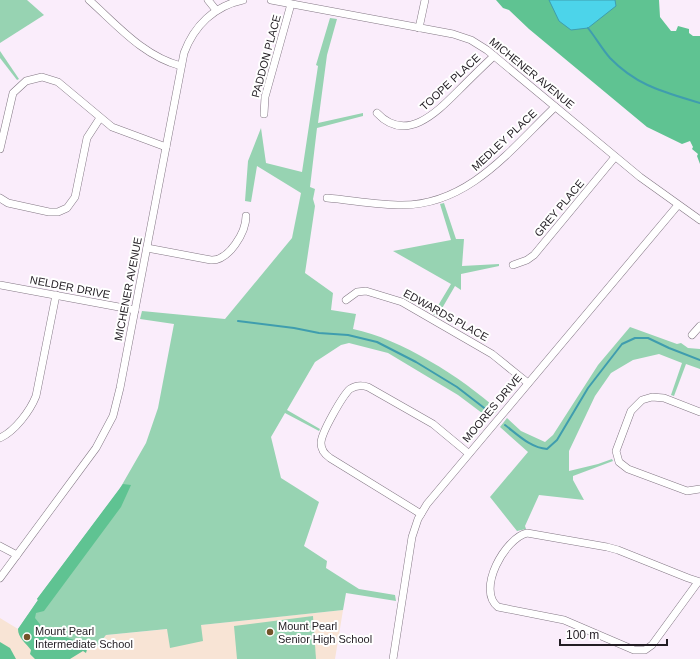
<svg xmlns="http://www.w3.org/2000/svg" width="700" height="659" font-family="Helvetica,sans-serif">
	<rect width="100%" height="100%" fill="#faedfb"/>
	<!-- education -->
	<path fill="#f8e4d5" d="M 343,610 L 335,659 L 0,659 L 0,618 L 18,629 L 88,646 L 95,649 L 106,635 L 168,629 L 170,647 L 200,625 Z"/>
	<!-- green -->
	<g fill="#97d3b2">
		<path d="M 0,0 L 27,0 L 44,15 L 0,43 Z"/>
		<path d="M 330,18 L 337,19 L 327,55 L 318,123 L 363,113 L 363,116 L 317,128 L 310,187 L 315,189 L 313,199 L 315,206 L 305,273 L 333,293 L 331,310 L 356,314 L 353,329 C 401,339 461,377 498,410 L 490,419 L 458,395 L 388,353 L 349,343 L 341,345 L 315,362 L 287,410 L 320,429 L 319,431 L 285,413 L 271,437 L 281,478 L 319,502 L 304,546 L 327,561 L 326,568 L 359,589 L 395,595 L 396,601 L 346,593 L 343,610 L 201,625 L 203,641 L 170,648 L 167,629 L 106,635 L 95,649 L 88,646 L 18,629 L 38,600 L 37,599 L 119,490 L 146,443 L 158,408 L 174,324 L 140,319 L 142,311 L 225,319 L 292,238 L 301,193 L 257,166 L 251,202 L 245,201 L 248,161 L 261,128 L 266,163 L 302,172 L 318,66 L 316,65 Z"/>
		<path d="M 0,51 L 19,79 L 17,80 L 0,58 Z"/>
		<path d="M 444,203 L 456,239 L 464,239 L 462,266 L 499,264 L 499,266 L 461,274 L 461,290 L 455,286 L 437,317 L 433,314 L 451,284 L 393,251 L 451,240 L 440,204 Z"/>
		<path d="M 630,327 L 677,344 L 681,343 L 688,348 L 700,349 L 700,369 L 686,364 L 674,396 L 671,395 L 682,363 L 659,354 L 633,360 L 611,373 L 595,396 L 569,451 L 569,471 L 598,464 L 612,459 L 613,461 L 573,476 L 573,480 L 584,500 L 539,495 L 525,526 L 526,529 L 517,531 L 490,497 L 528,452 L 500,427 L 507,418 L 521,431 L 545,442 L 553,435 L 598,365 Z"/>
		<path d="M 313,616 L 316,659 L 237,659 L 234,626 Z"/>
	</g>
	<!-- forest -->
	<g fill="#5fc392">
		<path d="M 496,0 L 659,0 L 660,17 L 671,31 L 676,31 L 678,26 L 689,29 L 689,33 L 693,36 L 700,36 L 700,164 L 697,156 L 698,154 L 692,149 L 693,147 L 690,141 L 682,144 L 647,127 L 529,29 L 509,10 L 503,8 Z"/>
		<path d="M 123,484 L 131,485 L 121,507 L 44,611 L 36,613 L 35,618 L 43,628 C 57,631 65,639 79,641 L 79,646 L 88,646 L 86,653 L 83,651 L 70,659 L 35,659 L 30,654 L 31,650 C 26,643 18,638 18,629 L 38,600 L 37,599 Z"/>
		<path d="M 0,642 L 10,648 L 16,659 L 0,659 Z"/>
	</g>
	<!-- water -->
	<path fill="#4cd4ea" stroke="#3f9dae" d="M 549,0 L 615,0 L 616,6 L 588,28 L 571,30 L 559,21 Z"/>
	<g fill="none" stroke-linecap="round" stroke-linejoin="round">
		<!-- stream -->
		<g stroke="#3f9dae" stroke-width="2">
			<path d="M 588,28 C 596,38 602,49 610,58 C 637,86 664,92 700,103"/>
			<path d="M 238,321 L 294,328 L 319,333 L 348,335 L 377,342 L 416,362 L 457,387 L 492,414"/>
			<path d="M 505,425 C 518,435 531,448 547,449 L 557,440 L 588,388 L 622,344 L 635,338 L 648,338 L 669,348 L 700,360"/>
		</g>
		<!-- minor casing -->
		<g stroke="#837784" stroke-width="8">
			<g id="minor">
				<path d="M 89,0 C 117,25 143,56 181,66"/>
				<path d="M 208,0 L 216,10"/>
				<path d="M 271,0 L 453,34 L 471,40 L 487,50 L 640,177 L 700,220"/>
				<path d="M 419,28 L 425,0"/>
				<path d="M 377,113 C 406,144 437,112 458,91 C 470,79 482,67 494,56"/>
				<path d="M 264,114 L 265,97 L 291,4"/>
				<path d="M 0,149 L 13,93 L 26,81 L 42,77 L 58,82 L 112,127 L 166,147"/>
				<path d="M 0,198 L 8,203 L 49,212 L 58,212 L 67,208 L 75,197 L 87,138 L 100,118"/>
				<path d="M 327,198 C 351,200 377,205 402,205 C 469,205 511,149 555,107"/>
				<path d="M 147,248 L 211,260 C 229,261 246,232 246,216"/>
				<path d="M 513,265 L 527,260 L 534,255 L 615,157"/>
				<path d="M 0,285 L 135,310"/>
				<path d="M 346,300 L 357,292 L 366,291 L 402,302 L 492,354 L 528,383"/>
				<path d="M 692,335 L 700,326"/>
				<path d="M 700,412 L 664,398 L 652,397 L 642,400 L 631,411 L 616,451 L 619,462 L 628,469 L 687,491 L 700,489"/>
				<path d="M 0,438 C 15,431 30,411 36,396 L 56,295"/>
				<path d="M 421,514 L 330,458 C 324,454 321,450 321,443 C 321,433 343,395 350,389 C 356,385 362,385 368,387 L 433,424 L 468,453"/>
				<path d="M 0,546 L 17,555"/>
				<path d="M 0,578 L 96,448 L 113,416 L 120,388 L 184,53 C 194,26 214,6 243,0"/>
				<path d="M 698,582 L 652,645 L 645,650 L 634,650 L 564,620 L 498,607 C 476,590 505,538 527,533 L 607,547 L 618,550 L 688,578 L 700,582"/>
				<path d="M 393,659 L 412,537 L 418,519 L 427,504 L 678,205"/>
			</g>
		</g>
		<!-- minor -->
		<use href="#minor" stroke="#fff" stroke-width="7"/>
	</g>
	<!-- markers -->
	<g fill="#735429" stroke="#fff" stroke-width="1.5">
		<circle cx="270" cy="632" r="4"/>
		<circle cx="27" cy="637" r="4"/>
	</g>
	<g text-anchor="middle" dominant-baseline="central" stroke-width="4" stroke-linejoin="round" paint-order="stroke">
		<!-- street labels -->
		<g font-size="11" fill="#221d23" stroke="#fff">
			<text transform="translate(266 56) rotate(-75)">PADDON PLACE</text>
			<text transform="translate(532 73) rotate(39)">MICHENER AVENUE</text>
			<text transform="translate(450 82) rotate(-43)">TOOPE PLACE</text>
			<text transform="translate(504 140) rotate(-43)">MEDLEY PLACE</text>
			<text transform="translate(559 208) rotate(-50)">GREY PLACE</text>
			<text transform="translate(70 287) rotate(11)">NELDER DRIVE</text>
			<text transform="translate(128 289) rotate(-79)">MICHENER AVENUE</text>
			<text transform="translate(446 315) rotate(29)">EDWARDS PLACE</text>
			<text transform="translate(492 408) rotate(-50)">MOORES DRIVE</text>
		</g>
		<!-- poi labels -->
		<g font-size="11" fill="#221d23" stroke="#fff" text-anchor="start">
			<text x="278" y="626">Mount Pearl<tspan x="278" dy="13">Senior High School</tspan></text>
			<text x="35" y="631">Mount Pearl<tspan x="35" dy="13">Intermediate School</tspan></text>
		</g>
	</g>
	<!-- scale -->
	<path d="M560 639v6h107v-6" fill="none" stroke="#221d23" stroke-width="2"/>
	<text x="566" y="639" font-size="12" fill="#221d23" stroke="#ffffff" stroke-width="3" paint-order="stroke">100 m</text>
</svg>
